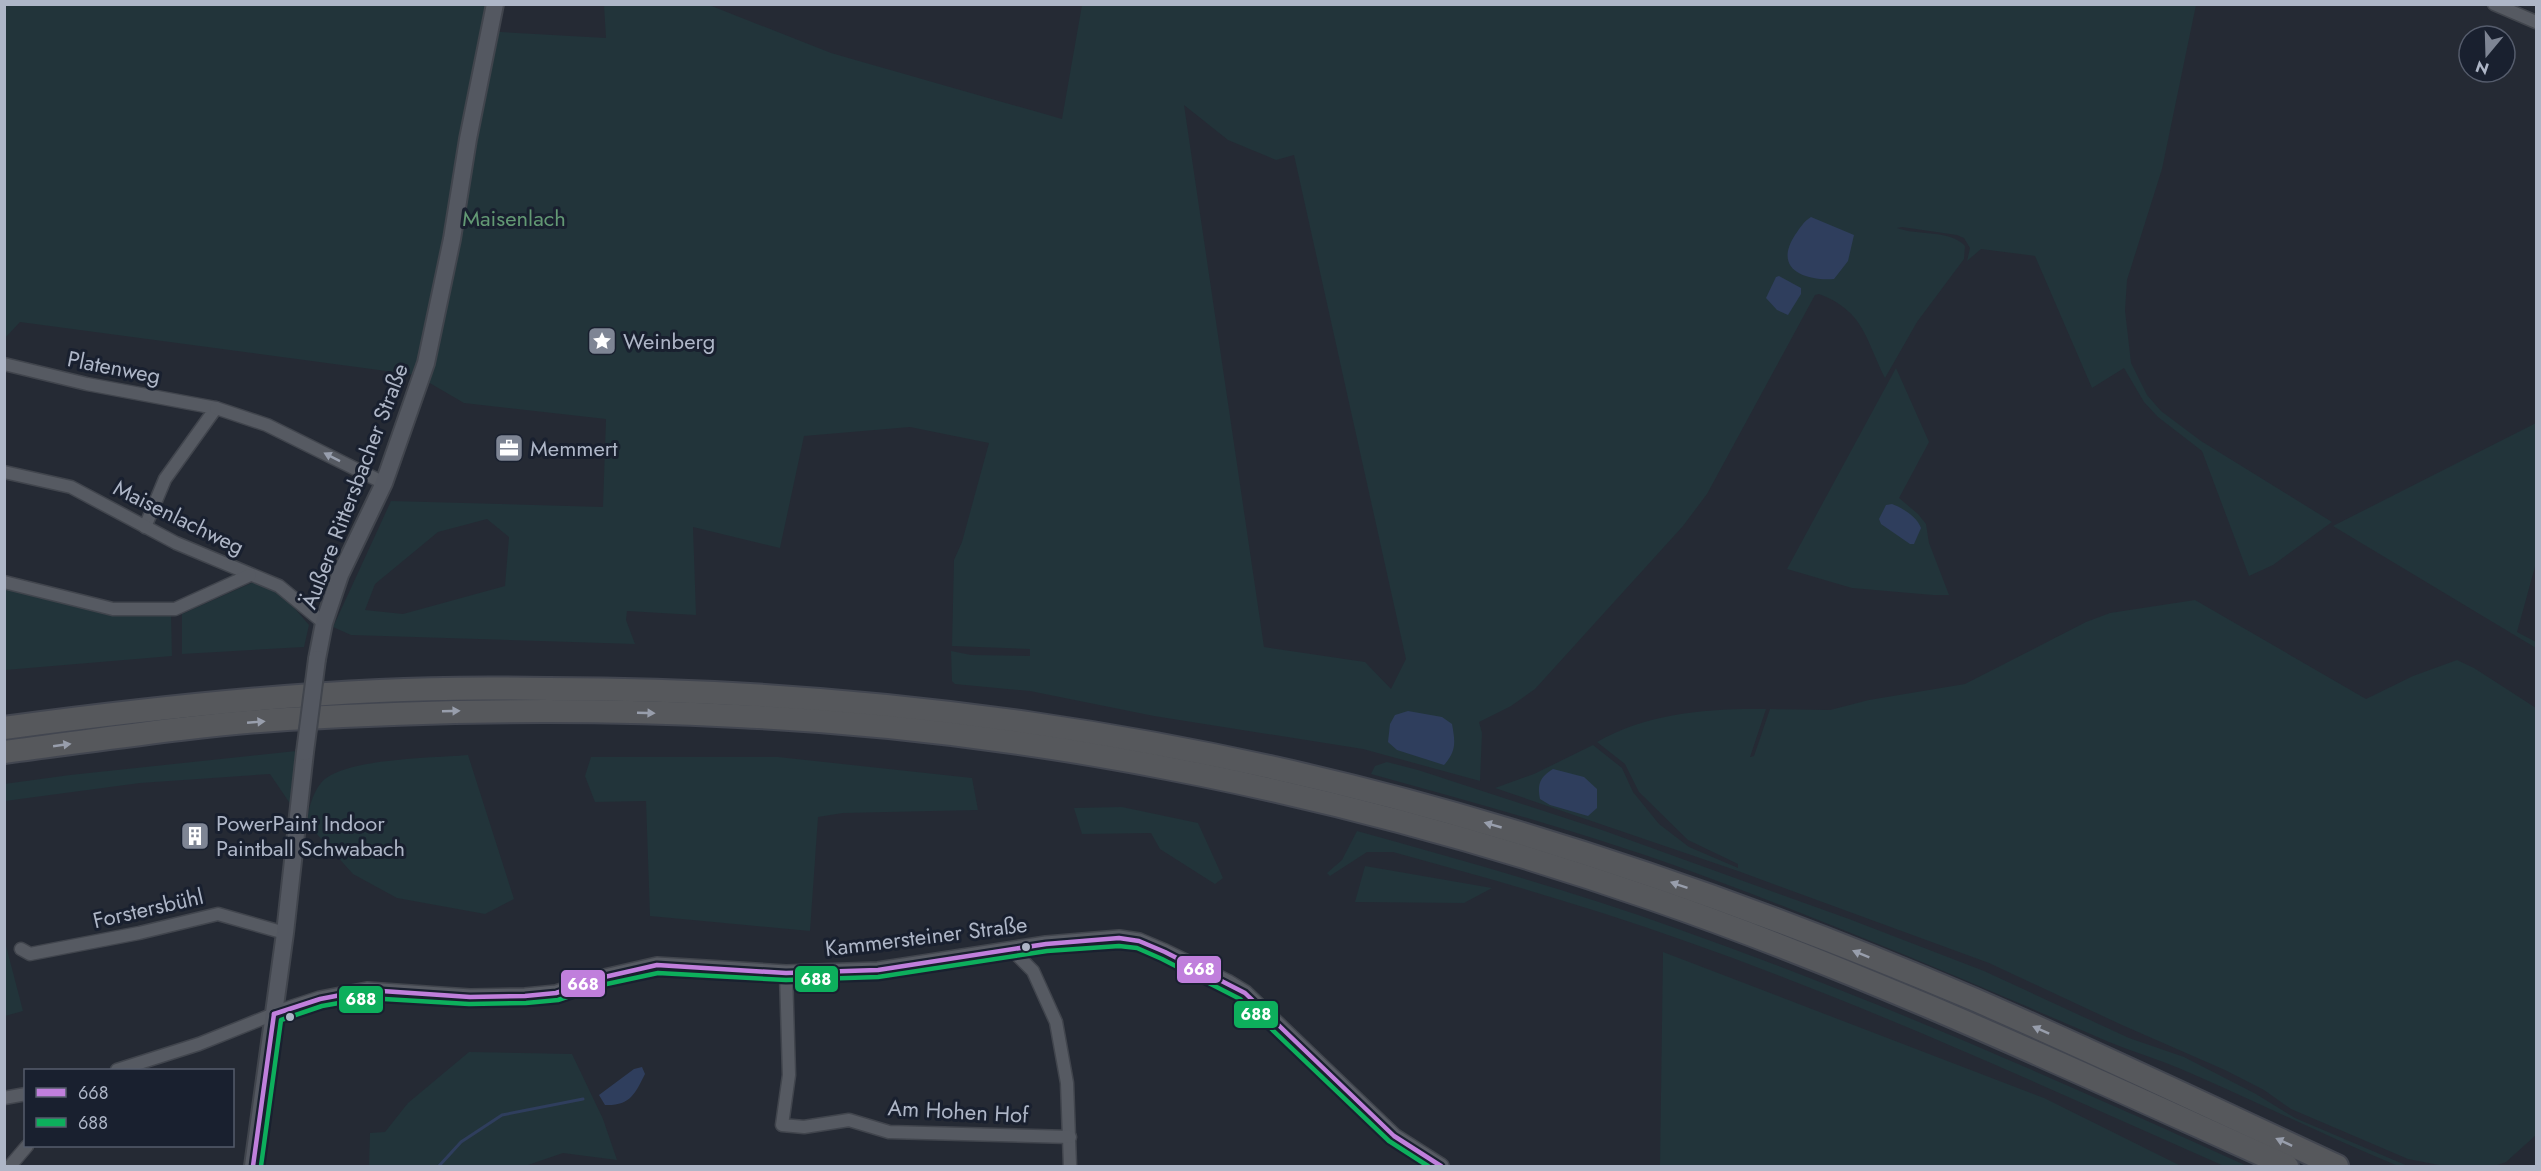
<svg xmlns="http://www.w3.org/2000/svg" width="2541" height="1171" font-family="Jost,sans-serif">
	<rect width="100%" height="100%" fill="#252a34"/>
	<!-- green -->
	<g fill="#22343a" fill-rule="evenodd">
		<path d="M 5,5 L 489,5 L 484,31 L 606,38 L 604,5 L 709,5 L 831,53 L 1062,119 L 1082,5 L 2196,5 L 2162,169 L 2127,280 L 2125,311 L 2131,363 L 2147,395 L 2161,411 L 2201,441 L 2332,522 L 2273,565 L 2249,576 L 2202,451 L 2158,417 L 2144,402 L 2124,368 L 2092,388 L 2035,256 L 1981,249 L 1967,261 L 1970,248 L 1964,238 L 1957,235 L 1902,227 L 1897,228 C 1917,236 1950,229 1965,246 L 1964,259 L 1917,322 L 1885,378 C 1865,338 1864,311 1819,294 L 1815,295 L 1707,494 L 1683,526 L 1535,689 L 1511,706 L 1479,722 L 1482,733 L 1480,781 L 1363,749 L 1154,716 L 1030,691 L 955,684 L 952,681 L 951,651 L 971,655 L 1030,656 L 1030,649 L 952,646 L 954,560 L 962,542 L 989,443 L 910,427 L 804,436 L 780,548 L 693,527 L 696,615 L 627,611 L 626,620 L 635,644 L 351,635 L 333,627 L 391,501 L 603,507 L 606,419 L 464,403 L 416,375 L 20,322 L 5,338 ZM 1184,105 L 1228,140 L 1276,160 L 1294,155 L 1406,659 L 1391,689 L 1365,662 L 1264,647 ZM 487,519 L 509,537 L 505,586 L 403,614 L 365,610 L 375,584 L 438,532 Z"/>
		<path d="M 1896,368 L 1929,442 L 1899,498 L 1918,514 L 1926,524 L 1929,543 L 1949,595 L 1933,595 L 1852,588 L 1787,569 Z"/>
		<path d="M 2536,423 L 2536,563 L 2517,632 L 2536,642 L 2536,648 L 2333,526 Z"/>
		<path d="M 256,581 L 279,590 L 309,625 L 304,647 L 182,654 L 182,614 Z"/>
		<path d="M 5,587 L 141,616 L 171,615 L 172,656 L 5,670 Z"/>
		<path d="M 2195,600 L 2366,699 L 2413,676 L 2457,660 L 2474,668 L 2536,708 L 2536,1135 L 2506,1162 L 2494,1166 L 2444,1166 L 2408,1159 L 2291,1109 L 2264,1090 L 2225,1070 L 2122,1025 L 1989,963 L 1738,871 L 1495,788 L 1534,774 L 1593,745 L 1622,768 L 1633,792 L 1659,824 L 1689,847 L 1738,868 L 1738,864 L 1688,840 L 1639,792 L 1625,764 L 1597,742 C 1647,713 1709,708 1766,709 L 1750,757 L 1754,756 L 1770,709 L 1830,710 L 1869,700 L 1965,684 L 2086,622 L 2110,613 Z"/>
		<path d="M 296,751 L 291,805 L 270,774 L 140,783 L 5,801 L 4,784 L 70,775 Z"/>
		<path d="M 468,755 L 514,899 L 485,914 L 397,898 L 353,874 L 306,822 C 309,809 312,794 321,783 C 341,758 435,758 468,755 Z"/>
		<path d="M 591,757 L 778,757 L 972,778 L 978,810 L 843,813 L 818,817 L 810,931 L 650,916 L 646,801 L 595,802 L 585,776 Z"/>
		<path d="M 1387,762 L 1418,770 L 1602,830 L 1849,919 L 1984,971 L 2129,1038 L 2184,1057 L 2256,1094 L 2295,1118 L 2408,1166 L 2398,1166 C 2325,1136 2254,1100 2181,1069 C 2158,1059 2133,1052 2109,1042 C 1980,986 1851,931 1720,882 C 1606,839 1488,806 1371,774 L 1375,766 Z"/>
		<path d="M 1122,807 L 1198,823 L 1223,878 L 1215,884 L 1160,849 L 1151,833 L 1082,834 L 1074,808 Z"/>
		<path d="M 1357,831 C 1465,861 1572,891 1678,929 C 1871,997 2060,1081 2247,1166 L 2224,1166 C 2047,1088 1870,1006 1688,942 C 1591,907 1492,879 1393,852 L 1367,852 L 1330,876 L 1327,873 L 1342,860 Z"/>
		<path d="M 1365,866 L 1492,888 L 1464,903 L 1355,902 Z"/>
		<path d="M 4,938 L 23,1011 L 5,1016 L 4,1016 Z"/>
		<path d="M 1663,952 L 2044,1098 L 2181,1166 L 1660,1166 Z"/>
		<path d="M 469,1052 L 572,1054 L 603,1119 L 617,1160 L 563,1153 L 525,1166 L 369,1166 L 370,1133 L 385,1132 L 408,1103 Z"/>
	</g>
	<!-- water -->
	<g fill="#2f3e5d">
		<path d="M 1811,217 L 1854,235 L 1848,261 L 1834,279 C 1804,281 1773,269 1795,235 C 1800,228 1804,221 1811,217 Z"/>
		<path d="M 1779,276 L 1801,288 L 1801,294 L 1788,315 L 1777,310 L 1766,298 L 1776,277 Z"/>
		<path d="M 1892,504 C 1903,508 1917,517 1921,528 L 1914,544 L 1910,544 L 1881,524 L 1879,519 L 1886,505 Z"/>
		<path d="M 1408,711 L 1442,717 L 1452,724 C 1455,741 1457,751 1444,765 L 1397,750 L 1388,742 L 1390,724 L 1395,715 Z"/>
		<path d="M 1553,769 L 1584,777 L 1597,789 L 1597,808 L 1588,816 L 1550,805 L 1540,799 C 1537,784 1540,777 1553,769 Z"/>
		<path d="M 642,1067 L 645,1074 C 635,1094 630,1106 605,1105 L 599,1095 L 634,1069 Z"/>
	</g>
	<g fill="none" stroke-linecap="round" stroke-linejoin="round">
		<!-- stream -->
		<path stroke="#2f3e5d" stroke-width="3" d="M 439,1166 L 461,1142 L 502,1115 L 583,1099"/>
		<!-- minor casing -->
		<g stroke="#41454d" stroke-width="15">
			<g id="minor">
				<path d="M 2494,4 L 2536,22"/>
				<path d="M 4,364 L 87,384 L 216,408 L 165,479 L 145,527"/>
				<path d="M 216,408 L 267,425 L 384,483"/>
				<path d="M 4,472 L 71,487 L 176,543 L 279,586 L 324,623"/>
				<path d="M 4,582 L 113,609 L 175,609 L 250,575"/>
				<path d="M 21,949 L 30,954 L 139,933 L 218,914 L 285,933"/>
				<path d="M 1012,950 L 1033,971 L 1056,1022 L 1067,1083 L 1070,1166"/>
				<path d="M 786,973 L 789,1075 L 782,1125 L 804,1127 L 849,1120 L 889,1132 L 1070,1137"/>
				<path d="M 117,1070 L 199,1044 L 274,1014"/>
				<path d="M 4,1098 L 26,1094"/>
				<path d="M 10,1166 L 27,1146"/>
			</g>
		</g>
		<!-- tertiary casing -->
		<g stroke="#41454d" stroke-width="18">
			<path id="tertiary" d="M 274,1014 L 320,999 L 367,990 L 470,997 L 525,996 L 556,993 L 600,978 L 657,965 L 786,973 L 878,970 L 1046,944 L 1119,938 L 1139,941 L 1165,952 L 1227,982 L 1245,993 L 1394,1136 L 1441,1166"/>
		</g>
		<!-- secondary casing -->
		<g stroke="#41454d" stroke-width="20">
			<g id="secondary">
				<path d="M 317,659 L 324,623 L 340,575 L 384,483 L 426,363 L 452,239 L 468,139 L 495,4"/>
				<path d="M 253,1166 L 285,933 L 305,752"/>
			</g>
		</g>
		<!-- motorway casing -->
		<g stroke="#424650" stroke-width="26">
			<g id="motorway">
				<path d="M 4,728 C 129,711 253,697 379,691 C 435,688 492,688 549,689 C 871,689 1197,735 1506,829 C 1664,876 1821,934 1973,999 C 2095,1052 2216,1110 2337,1166"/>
				<path d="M 4,752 C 99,740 192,725 287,719 C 437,710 587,708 738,716 C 1046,730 1362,798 1653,899 C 1870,974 2078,1072 2287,1166"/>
			</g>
		</g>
		<!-- minor -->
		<use href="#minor" stroke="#565a62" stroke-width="12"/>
		<!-- tertiary -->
		<use href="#tertiary" stroke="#565a62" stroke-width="15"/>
		<!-- secondary -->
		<use href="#secondary" stroke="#545861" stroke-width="16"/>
		<!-- motorway -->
		<use href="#motorway" stroke="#56585c" stroke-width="22"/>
		<!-- secondary-bridge casing -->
		<g stroke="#41454d" stroke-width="20" stroke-linecap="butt">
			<path id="secondary-bridge" d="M 305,752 L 317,659"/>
		</g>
		<!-- secondary-bridge -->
		<use href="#secondary-bridge" stroke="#545861" stroke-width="16"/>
		<!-- bus-1 casing -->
		<g stroke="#19202f" stroke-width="9">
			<g id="bus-1">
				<path d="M 274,1014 L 320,999 L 367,990 L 470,997 L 525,996 L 556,993 L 600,978 L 657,965 L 786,973 L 878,970 L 1046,944 L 1119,938 L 1139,941 L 1165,952 L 1245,993 L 1394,1136 L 1441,1166"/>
				<path d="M 253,1166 L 274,1014"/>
			</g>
		</g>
		<!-- bus-2 casing -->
		<g stroke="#19202f" stroke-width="9">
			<path id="bus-2" d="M 261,1166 L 281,1020 L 322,1006 L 367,998 L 469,1004 L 526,1003 L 558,1000 L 602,985 L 658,973 L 786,980 L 878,977 L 1047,951 L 1119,946 L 1137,948 L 1162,959 L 1240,999 L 1389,1141 L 1428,1166"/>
		</g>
		<!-- bus-1 -->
		<use href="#bus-1" stroke="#c07fdc" stroke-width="4.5"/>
		<!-- bus-2 -->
		<use href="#bus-2" stroke="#0daf5c" stroke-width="4.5"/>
	</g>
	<!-- one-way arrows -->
	<defs><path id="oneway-solid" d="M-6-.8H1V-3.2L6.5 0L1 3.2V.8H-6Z" transform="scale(1.5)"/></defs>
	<use fill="#989fae" href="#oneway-solid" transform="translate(332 457) rotate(-153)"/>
	<g fill="#989eac">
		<use href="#oneway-solid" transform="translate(451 711) rotate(-2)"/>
		<use href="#oneway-solid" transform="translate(646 713) rotate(2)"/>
		<use href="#oneway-solid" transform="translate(256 722) rotate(-5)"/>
		<use href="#oneway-solid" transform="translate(62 745) rotate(-8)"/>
		<use href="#oneway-solid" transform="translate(1493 825) rotate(-164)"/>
		<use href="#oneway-solid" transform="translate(1679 885) rotate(-161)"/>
		<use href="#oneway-solid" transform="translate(1861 954) rotate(-158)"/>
		<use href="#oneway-solid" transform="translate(2041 1030) rotate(-156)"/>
		<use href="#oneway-solid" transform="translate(2284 1142) rotate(-155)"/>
	</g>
	<!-- icons -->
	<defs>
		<g id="sight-square" transform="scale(1.5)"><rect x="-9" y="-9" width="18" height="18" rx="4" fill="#7e8594" stroke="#19202f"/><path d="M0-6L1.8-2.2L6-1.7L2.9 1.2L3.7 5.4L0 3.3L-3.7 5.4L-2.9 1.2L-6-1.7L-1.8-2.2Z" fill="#fff"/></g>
		<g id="office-square" transform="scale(1.5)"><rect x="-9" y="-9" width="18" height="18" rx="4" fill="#7e8594" stroke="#19202f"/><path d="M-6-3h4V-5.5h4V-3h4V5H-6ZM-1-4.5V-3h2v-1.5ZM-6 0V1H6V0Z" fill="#fff"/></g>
		<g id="building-square" transform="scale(1.5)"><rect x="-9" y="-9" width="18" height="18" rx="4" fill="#7e8594" stroke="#19202f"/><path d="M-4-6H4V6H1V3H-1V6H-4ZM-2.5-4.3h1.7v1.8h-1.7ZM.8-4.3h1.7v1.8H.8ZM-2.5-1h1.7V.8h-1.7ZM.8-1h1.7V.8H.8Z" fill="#fff"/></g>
	</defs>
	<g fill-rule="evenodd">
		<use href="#sight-square" x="602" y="341"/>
		<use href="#office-square" x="509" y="448"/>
		<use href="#building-square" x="195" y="836"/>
	</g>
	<!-- markers -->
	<g fill="#aeb6c7" stroke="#19202f" stroke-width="2">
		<circle cx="1026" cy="947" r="5"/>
		<circle cx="290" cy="1017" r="5"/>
	</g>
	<g text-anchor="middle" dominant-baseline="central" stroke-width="6" stroke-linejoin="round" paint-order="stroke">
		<!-- park labels -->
		<g font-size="22" fill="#639974" stroke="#19202f">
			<text x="514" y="218">Maisenlach</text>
		</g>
		<!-- poi labels -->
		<g font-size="22" fill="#aeb6c7" stroke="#19202f" text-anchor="start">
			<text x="623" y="341">Weinberg</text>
			<text x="530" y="448">Memmert</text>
			<text x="216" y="823">PowerPaint Indoor<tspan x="216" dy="25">Paintball Schwabach</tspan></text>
		</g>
		<!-- street labels -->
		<g font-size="22" fill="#aeb6c7" stroke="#19202f">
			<text transform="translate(114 367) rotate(11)">Platenweg</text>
			<text transform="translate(354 486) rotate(-69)">Äußere Rittersbacher Straße</text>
			<text transform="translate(179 517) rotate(26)">Maisenlachweg</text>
			<text transform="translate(148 908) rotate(-13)">Forstersbühl</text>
			<text transform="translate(926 936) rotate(-7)">Kammersteiner Straße</text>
			<text transform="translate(958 1111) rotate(3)">Am Hohen Hof</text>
		</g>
	</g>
	<g stroke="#19202f" stroke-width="2">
		<rect x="1176" y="955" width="46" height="29" rx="6" fill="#c07fdc"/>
		<rect x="794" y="965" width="45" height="28" rx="6" fill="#0daf5c"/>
		<rect x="560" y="969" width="46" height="29" rx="6" fill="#c07fdc"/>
		<rect x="338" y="985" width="46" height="29" rx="6" fill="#0daf5c"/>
		<rect x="1233" y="1000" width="46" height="29" rx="6" fill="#0daf5c"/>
	</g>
	<g font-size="16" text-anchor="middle" font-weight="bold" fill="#fff">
		<text x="1199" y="975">668</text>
		<text x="816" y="985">688</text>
		<text x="583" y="990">668</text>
		<text x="361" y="1005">688</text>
		<text x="1256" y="1020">688</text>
	</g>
	<!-- border -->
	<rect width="2541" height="1171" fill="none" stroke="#aeb6c7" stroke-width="12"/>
	<!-- legend -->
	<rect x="24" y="1069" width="210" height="78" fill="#19202f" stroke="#555c6c" stroke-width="1.5"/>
	<rect x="36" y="1088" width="30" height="9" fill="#c07fdc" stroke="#555c6c" stroke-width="1.5"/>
	<text x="78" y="1099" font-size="18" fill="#aeb6c7">668</text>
	<rect x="36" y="1118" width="30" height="9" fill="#0daf5c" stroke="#555c6c" stroke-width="1.5"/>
	<text x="78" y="1129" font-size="18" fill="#aeb6c7">688</text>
	<!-- north arrow -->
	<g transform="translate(2487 54) rotate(199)"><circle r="28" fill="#19202f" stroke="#555c6c" stroke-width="1.5"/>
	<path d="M0-4.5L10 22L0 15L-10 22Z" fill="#7e8594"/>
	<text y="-9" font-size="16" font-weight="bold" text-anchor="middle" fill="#aeb6c7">N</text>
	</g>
</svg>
